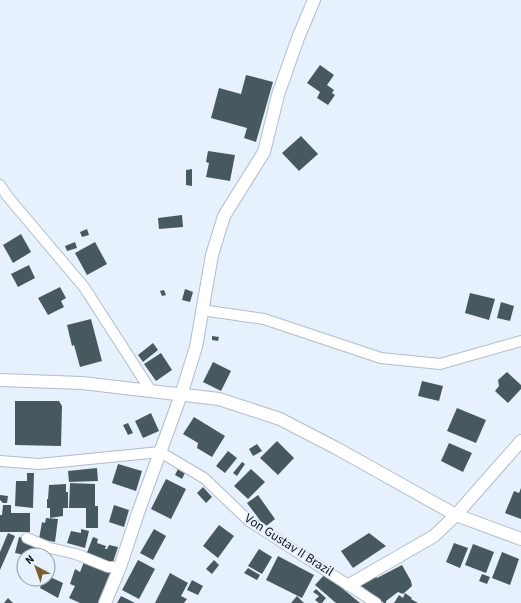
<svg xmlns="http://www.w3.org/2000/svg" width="521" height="603" font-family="'Source Sans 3',sans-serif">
	<rect width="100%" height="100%" fill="#e7f1fe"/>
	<!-- building -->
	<g fill="#47595f">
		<path d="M 320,65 L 334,75 L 327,85 L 334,90 L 332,93 L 335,95 L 328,105 L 317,98 L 320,92 L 307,83 Z"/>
		<path d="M 246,75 L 273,82 L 256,142 L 244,138 L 247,128 L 211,118 L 219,88 L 241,94 Z"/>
		<path d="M 301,136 L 318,154 L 299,171 L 282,153 Z"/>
		<path d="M 208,151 L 235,155 L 230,181 L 206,177 L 209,163 L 206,162 Z"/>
		<path d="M 192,169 L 192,186 L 186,185 L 186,170 Z"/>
		<path d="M 182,215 L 183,227 L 159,229 L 158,218 Z"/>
		<path d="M 87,229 L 89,235 L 82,237 L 80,232 Z"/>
		<path d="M 21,234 L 31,252 L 13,263 L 3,245 Z"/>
		<path d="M 75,242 L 77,248 L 67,251 L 65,246 Z"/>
		<path d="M 95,242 L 107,264 L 87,275 L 75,253 Z"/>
		<path d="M 29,265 L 35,278 L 18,287 L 11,274 Z"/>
		<path d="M 60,287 L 66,298 L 61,301 L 64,307 L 48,315 L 38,298 Z"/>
		<path d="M 185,289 L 193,292 L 190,302 L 182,300 Z"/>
		<path d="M 164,290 L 166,295 L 162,296 L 160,291 Z"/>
		<path d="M 470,293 L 495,299 L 489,320 L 465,313 Z"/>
		<path d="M 501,302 L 514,306 L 510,321 L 497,318 Z"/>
		<path d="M 91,319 L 102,361 L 80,367 L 74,345 L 72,346 L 67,325 Z"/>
		<path d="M 212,336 L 219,337 L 218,341 L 212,340 Z"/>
		<path d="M 153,343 L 158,350 L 143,362 L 138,355 Z"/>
		<path d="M 161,353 L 172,370 L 156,381 L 144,364 Z"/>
		<path d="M 213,362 L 231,371 L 221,391 L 203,382 Z"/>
		<path d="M 507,372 L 521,385 L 521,389 L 508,403 L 495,391 L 499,386 L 498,380 Z"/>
		<path d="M 422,381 L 443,386 L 439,401 L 418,396 Z"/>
		<path d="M 15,401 L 59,401 L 62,406 L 61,446 L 15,445 Z"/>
		<path d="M 457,408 L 486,420 L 476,443 L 447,431 Z"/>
		<path d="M 151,413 L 159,431 L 143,438 L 135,421 Z"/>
		<path d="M 194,417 L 225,436 L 212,457 L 197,448 L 198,443 L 183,434 Z"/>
		<path d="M 128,423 L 133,433 L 128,435 L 123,425 Z"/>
		<path d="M 277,441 L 294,458 L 278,475 L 260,458 Z"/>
		<path d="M 449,443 L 472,453 L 463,472 L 441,461 Z"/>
		<path d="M 257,444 L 262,451 L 253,456 L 249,449 Z"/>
		<path d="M 228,451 L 237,458 L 225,473 L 216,466 Z"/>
		<path d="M 242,462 L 245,464 L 237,476 L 233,473 Z"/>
		<path d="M 118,464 L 142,471 L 136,491 L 112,483 Z"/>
		<path d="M 97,468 L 98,481 L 69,482 L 68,471 Z"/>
		<path d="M 178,469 L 185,473 L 182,479 L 175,475 Z"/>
		<path d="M 251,469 L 265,482 L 248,499 L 234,486 Z"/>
		<path d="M 27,473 L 34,473 L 33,508 L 15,506 L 16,481 L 27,481 Z"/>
		<path d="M 166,479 L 186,489 L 171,519 L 151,509 Z"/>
		<path d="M 70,483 L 95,484 L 95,506 L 98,506 L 98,528 L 86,528 L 86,508 L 69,508 Z"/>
		<path d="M 66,484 L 66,492 L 68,492 L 68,508 L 63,508 L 63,516 L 50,518 L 50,508 L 47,508 L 47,499 L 48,499 L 49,485 Z"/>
		<path d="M 203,487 L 212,497 L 206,503 L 197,493 Z"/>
		<path d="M 521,488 L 521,519 L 505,513 L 514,491 L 519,493 Z"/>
		<path d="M 0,495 L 8,496 L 7,503 L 3,503 L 0,500 Z"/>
		<path d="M 258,495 L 275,519 L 265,527 L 247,503 Z"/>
		<path d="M 3,505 L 11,505 L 11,513 L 30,513 L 30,532 L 0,532 L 0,515 L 2,515 Z"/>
		<path d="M 114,505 L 129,510 L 124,527 L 109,522 Z"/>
		<path d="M 46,518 L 58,519 L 55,542 L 39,539 L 42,522 L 45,523 Z"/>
		<path d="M 219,525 L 234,536 L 218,558 L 203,546 Z"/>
		<path d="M 81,529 L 89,531 L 85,548 L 67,543 L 71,531 L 81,533 Z"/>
		<path d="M 154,529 L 166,536 L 153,560 L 140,553 Z"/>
		<path d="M 8,533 L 15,536 L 0,570 L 0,552 Z"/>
		<path d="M 369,533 L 386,546 L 353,568 L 341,551 Z"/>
		<path d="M 19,537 L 31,540 L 29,545 L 43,549 L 41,555 L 24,555 L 15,553 Z"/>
		<path d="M 93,537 L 98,539 L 97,543 L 106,546 L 105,549 L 107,549 L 109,545 L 118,547 L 112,565 L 86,555 Z"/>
		<path d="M 454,543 L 468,548 L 460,568 L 446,562 Z"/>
		<path d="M 473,544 L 494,552 L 486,573 L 465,565 Z"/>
		<path d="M 259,549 L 272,557 L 262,574 L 248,566 Z"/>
		<path d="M 502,552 L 519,559 L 510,585 L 492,578 Z"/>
		<path d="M 278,556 L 314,575 L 302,598 L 266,580 Z"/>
		<path d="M 138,560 L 155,569 L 139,599 L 122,590 Z"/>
		<path d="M 214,560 L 219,565 L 212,574 L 206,569 Z"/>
		<path d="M 84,562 L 111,572 L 98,603 L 80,603 L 69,598 L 75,586 L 70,584 L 75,569 L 80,572 Z"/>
		<path d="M 402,565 L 411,581 L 412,586 L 403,594 L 398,592 L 386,601 L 386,603 L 384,603 L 360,585 L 375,575 L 377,578 Z"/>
		<path d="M 248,568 L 260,575 L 257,580 L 244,573 Z"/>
		<path d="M 170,573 L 188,583 L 181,596 L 187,599 L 184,603 L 155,603 Z"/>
		<path d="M 325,574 L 360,603 L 336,603 L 315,585 Z"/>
		<path d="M 482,574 L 490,577 L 487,584 L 479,581 Z"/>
		<path d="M 48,576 L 63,583 L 58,598 L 40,588 L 43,579 L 48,579 Z"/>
		<path d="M 192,580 L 203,586 L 198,595 L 187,590 Z"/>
		<path d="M 316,589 L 326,598 L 322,603 L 319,603 L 315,600 L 319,596 L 313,592 Z"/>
		<path d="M 405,593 L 412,598 L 411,599 L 418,603 L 394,603 L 399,595 L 403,598 Z"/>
		<path d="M 121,596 L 135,603 L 117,603 Z"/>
		<path d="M 297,596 L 304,603 L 291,603 Z"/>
		<path d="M 8,598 L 13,603 L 4,603 Z"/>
	</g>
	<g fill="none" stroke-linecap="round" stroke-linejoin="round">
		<!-- minor casing -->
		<g stroke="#b0bdcb" stroke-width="12">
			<g id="minor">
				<path d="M 0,185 L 8,197 L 84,287 L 151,391"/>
				<path d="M 202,310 L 264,319 L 381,358 L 440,364 L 521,341"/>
				<path d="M 0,461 L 39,464 L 160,452 L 204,478 L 249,521 L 376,603"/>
				<path d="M 27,538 L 50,548 L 76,554 L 108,567 L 120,567"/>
			</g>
		</g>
		<!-- tertiary casing -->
		<g stroke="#b0bdcb" stroke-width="14">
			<g id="tertiary">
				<path d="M 0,380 L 82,383 L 219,399 L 280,419 L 336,448 L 456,515 L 521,539"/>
				<path d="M 349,585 L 434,536 L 456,515 L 521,441"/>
				<path d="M 105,603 L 120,567 L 139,510 L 181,395 L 196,347 L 212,255 L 224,216 L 264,152 L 278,95 L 298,38 L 314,0"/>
			</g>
		</g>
		<!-- minor -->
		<use href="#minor" stroke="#fff" stroke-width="10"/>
		<!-- tertiary -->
		<use href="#tertiary" stroke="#fff" stroke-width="12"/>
	</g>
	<g text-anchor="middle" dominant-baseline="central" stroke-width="4" stroke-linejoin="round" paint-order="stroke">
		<!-- street labels -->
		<g font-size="13" fill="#10151a" stroke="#e7f1fe">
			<text transform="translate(289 545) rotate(33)">Von Gustav II Brazil</text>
		</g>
	</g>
	<!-- north arrow -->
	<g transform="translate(36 567) rotate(319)"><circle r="19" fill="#e7f1fe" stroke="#9199a3"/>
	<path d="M0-3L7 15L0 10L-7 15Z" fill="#7a5e31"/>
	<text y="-6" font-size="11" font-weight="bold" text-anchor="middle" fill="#10151a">N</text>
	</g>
</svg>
